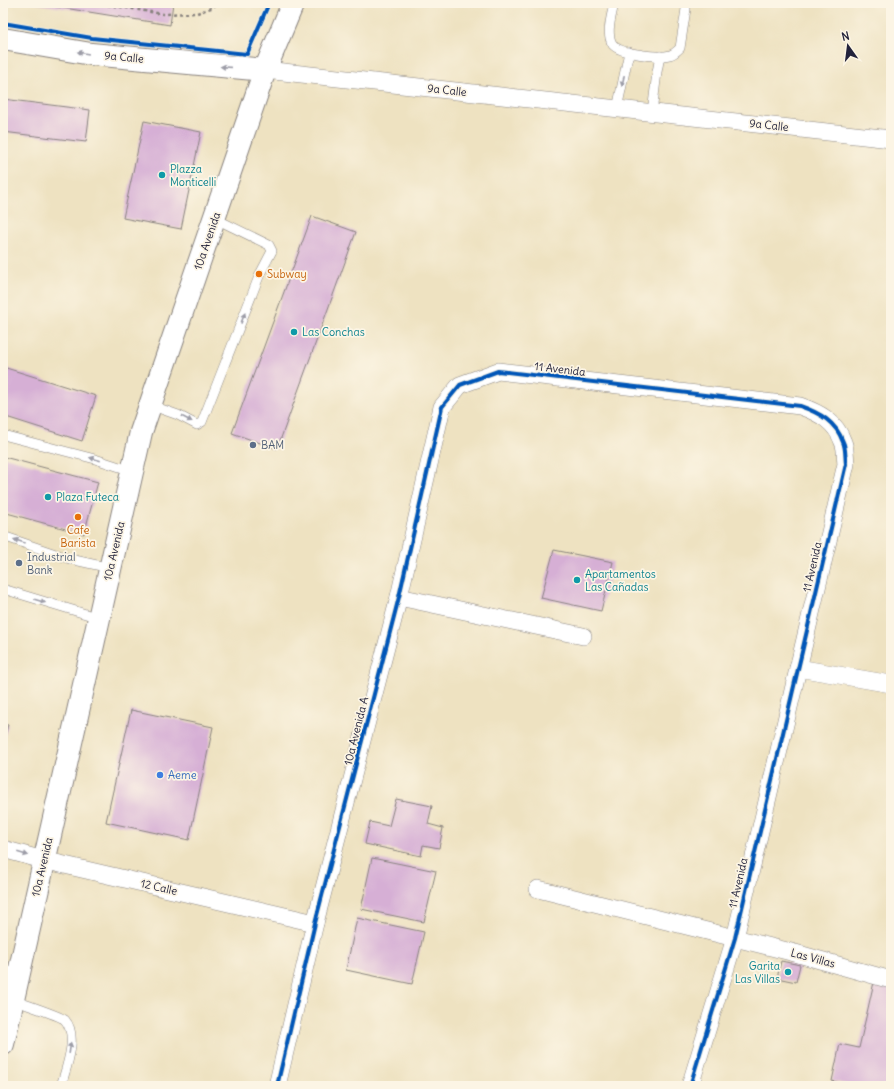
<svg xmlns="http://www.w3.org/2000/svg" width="894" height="1089" font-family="Delius,sans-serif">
	<rect width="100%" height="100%" fill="#fcf5e5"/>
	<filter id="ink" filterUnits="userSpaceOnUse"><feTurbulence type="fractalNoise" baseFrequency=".025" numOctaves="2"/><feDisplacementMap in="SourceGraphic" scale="8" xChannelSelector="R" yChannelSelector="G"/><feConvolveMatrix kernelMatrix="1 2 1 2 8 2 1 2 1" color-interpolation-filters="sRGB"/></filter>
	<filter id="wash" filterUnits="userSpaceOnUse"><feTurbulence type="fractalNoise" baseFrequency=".012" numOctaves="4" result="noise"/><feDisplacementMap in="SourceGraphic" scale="16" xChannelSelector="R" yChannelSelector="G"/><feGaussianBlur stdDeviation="0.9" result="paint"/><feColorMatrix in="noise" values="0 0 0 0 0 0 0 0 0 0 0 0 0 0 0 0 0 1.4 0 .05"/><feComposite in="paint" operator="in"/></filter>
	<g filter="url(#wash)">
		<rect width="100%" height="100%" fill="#eee2c1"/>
		<g id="blocks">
			<!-- building -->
			<g fill="#d6afd5">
				<path d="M 33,3 L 173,3 L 170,25 Z"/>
				<path d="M 3,99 L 90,110 L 86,142 L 3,132 Z"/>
				<path d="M 144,121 L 201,132 L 181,229 L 123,218 Z"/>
				<path d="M 312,216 L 356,232 L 277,449 L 232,433 Z"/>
				<path d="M 3,367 L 96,396 L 82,441 L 3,416 Z"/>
				<path d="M 4,457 L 98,482 L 84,534 L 3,512 Z"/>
				<path d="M 554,550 L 613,562 L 601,611 L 541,598 Z"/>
				<path d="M 131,710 L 213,727 L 189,840 L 106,822 Z"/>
				<path d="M 3,724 L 8,725 L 3,742 Z"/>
				<path d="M 396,799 L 432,806 L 428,824 L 443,828 L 439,848 L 423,845 L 421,856 L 365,844 L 370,822 L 389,826 Z"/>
				<path d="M 372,858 L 436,871 L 424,922 L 361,909 Z"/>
				<path d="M 357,918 L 424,932 L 412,984 L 346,970 Z"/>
				<path d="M 781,961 L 800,965 L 796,982 L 777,978 Z"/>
				<path d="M 874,982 L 891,987 L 891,1086 L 853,1086 L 832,1081 L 840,1044 L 859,1048 Z"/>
			</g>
		</g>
	</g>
	<g filter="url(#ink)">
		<use href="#blocks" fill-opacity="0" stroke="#88827e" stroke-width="1"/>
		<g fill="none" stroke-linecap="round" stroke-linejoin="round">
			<!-- lane casing -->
			<g stroke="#88827e" stroke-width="10">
				<g id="lane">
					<path d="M 614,3 C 612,15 605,34 613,45 C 621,54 659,58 670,55 C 674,54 677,51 680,48 L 686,9 L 685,3"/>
					<path d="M 617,109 L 629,52"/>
					<path d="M 652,113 L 657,72 L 660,56"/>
					<path d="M 150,405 L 178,415 L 197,425 L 202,422 L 260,274 L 272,251 L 269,245 L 214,218"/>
					<path d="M 3,435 L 95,459 L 132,471"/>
					<path d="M 3,536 L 70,559 L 110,568"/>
					<path d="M 3,589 L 99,618"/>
					<path d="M 13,1000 C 21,1003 61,1016 65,1020 C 79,1036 66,1068 61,1086"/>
				</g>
			</g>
			<!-- street casing -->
			<g stroke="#88827e" stroke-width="18">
				<g id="street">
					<path d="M 265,70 L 891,139"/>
					<path d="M 399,597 L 583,636"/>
					<path d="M 798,668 L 891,684"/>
					<path d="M 3,849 L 43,860 L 315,923"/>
					<path d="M 538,889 L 795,953 L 891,980"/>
					<path d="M 277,1086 L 315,923 L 399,597 L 442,407 L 460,385 L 498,371 L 800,406 C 820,413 836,422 843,442 C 846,448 845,457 846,464 L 735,938 L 690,1086"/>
				</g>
			</g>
			<!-- secondary casing -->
			<g stroke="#88827e" stroke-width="24">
				<g id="secondary">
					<path d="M 3,39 L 91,54 L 265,70"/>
					<path d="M 3,1044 L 141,432 L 265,70 L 293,3"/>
				</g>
			</g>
			<!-- path -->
			<path stroke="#88827e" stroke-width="2.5" stroke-dasharray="3 3" stroke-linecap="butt" d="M 96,3 L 163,14 L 197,13 L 211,8 L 218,3"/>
			<!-- lane -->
			<use href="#lane" stroke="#fff" stroke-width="9"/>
			<!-- street -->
			<use href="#street" stroke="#fff" stroke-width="17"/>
			<!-- secondary -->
			<use href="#secondary" stroke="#fff" stroke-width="22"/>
			<!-- cycleway casing -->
			<g stroke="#fcf5e5" stroke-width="6">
				<g id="cycleway">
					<path d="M 3,23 L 92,38 L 247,54 L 269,3"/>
					<path d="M 277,1086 L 315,923 L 399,597 L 442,407 L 460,385 L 498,371 L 800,406 C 820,413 836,422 843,442 C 846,448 845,457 846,464 L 735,938 L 690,1086"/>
				</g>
			</g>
			<!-- cycleway -->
			<use href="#cycleway" stroke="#0057b8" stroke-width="4"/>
		</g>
		<!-- one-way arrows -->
		<defs><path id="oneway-solid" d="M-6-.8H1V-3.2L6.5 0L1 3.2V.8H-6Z"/></defs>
		<g fill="#9c9ca7">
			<use href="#oneway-solid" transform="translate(83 53) rotate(-170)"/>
			<use href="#oneway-solid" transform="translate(226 67) rotate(-175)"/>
			<use href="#oneway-solid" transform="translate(623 81) rotate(102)"/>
			<use href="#oneway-solid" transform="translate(243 318) rotate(-69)"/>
			<use href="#oneway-solid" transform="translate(187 419) rotate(28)"/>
			<use href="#oneway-solid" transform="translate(95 459) rotate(-164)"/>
			<use href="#oneway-solid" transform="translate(19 541) rotate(-161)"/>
			<use href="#oneway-solid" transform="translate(40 601) rotate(17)"/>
			<use href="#oneway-solid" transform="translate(23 854) rotate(16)"/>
			<use href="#oneway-solid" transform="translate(70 1048) rotate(-82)"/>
		</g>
	</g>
	<!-- markers -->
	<g fill="#0f9aa8" stroke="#fcf5e5" stroke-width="1.5">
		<circle cx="162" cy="175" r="4"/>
		<circle cx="294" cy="332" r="4"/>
		<circle cx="48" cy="497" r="4"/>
		<circle cx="577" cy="580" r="4"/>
		<circle cx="788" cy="972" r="4"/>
	</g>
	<g fill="#e8710a" stroke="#fcf5e5" stroke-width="1.5">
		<circle cx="259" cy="274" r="4"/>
		<circle cx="78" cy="517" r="4"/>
	</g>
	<g fill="#5c6f8a" stroke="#fcf5e5" stroke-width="1.5">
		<circle cx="253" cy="445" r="4"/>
		<circle cx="19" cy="563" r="4"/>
	</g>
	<circle fill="#3f7fe0" stroke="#fcf5e5" stroke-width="1.5" cx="160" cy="775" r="4"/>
	<g text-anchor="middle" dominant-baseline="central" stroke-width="3.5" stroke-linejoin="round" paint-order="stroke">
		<!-- street labels -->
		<g font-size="11" fill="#22223b" stroke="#fcf5e5">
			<text transform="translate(124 57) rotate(5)">9a Calle</text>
			<text transform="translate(447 90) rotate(6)">9a Calle</text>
			<text transform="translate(769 125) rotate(6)">9a Calle</text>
			<text transform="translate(207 241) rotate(-71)">10a Avenida</text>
			<text transform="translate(560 369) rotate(7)">11 Avenida</text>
			<text transform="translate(114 551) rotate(-77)">10a Avenida</text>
			<text transform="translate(812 567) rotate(-77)">11 Avenida</text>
			<text transform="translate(356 731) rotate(-76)">10a Avenida A</text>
			<text transform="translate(42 867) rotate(-77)">10a Avenida</text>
			<text transform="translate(738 883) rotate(-77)">11 Avenida</text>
			<text transform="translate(159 887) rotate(13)">12 Calle</text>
			<text transform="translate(813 958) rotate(15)">Las Villas</text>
		</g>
		<!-- culture labels -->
		<g font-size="11" fill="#0d838f" stroke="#fcf5e5" text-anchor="start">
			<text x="170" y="169">Plazza<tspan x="170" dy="13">Monticelli</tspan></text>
			<text x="302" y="332">Las Conchas</text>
			<text x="56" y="497">Plaza Futeca</text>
			<text x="585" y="574">Apartamentos<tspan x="585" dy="13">Las Cañadas</tspan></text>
			<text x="780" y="966" text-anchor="end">Garita<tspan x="780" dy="13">Las Villas</tspan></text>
		</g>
		<!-- food labels -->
		<g font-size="11" fill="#c56008" stroke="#fcf5e5" text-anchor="start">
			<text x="267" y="274">Subway</text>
			<text x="78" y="530" text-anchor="middle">Cafe<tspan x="78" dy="13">Barista</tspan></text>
		</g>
		<!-- service labels -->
		<g font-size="11" fill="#4e5e75" stroke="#fcf5e5" text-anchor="start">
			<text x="261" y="445">BAM</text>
			<text x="27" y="557">Industrial<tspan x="27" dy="13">Bank</tspan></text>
		</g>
		<!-- shop labels -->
		<g font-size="11" fill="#366cbe" stroke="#fcf5e5" text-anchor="start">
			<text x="168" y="775">Aeme</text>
		</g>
	</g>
	<!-- margin -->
	<rect width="894" height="1089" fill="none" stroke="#fcf5e5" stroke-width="16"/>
	<!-- north arrow -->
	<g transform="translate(848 46) rotate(346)" stroke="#fcf5e5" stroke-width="3" paint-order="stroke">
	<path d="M0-3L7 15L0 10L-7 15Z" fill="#22223b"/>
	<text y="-6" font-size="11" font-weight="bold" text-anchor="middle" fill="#22223b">N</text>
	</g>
</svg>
